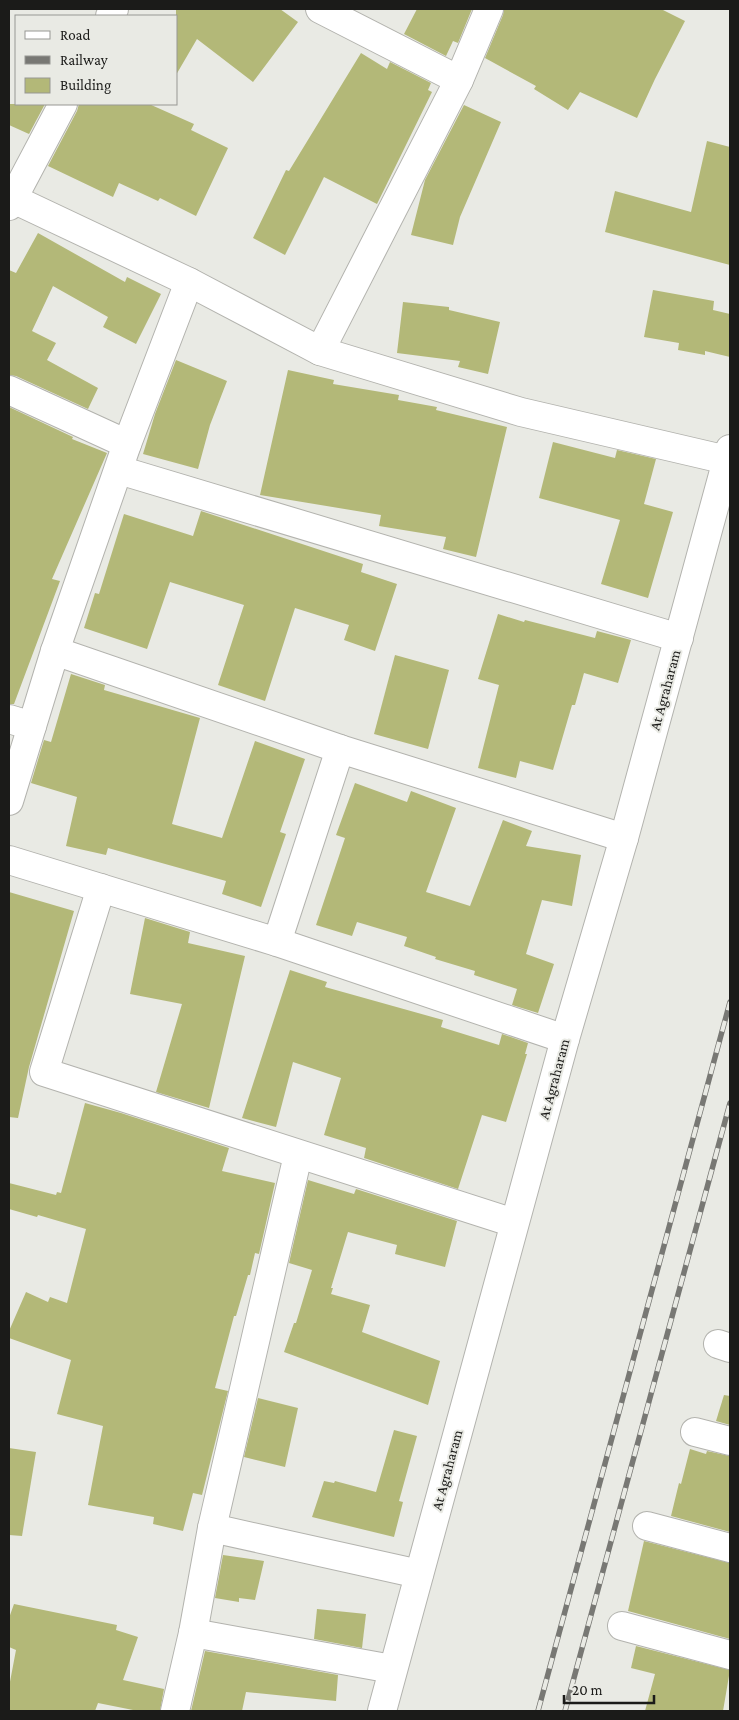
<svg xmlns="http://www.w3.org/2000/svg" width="739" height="1720" font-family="'Crimson Pro',serif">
	<rect width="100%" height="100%" fill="#e9eae4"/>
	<!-- building -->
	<g fill="#b3b878">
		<path d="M 176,9 L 280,9 L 298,22 L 253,82 L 197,39 L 176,75 Z"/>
		<path d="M 417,9 L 472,9 L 458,43 L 453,41 L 446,56 L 404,34 Z"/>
		<path d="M 504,9 L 661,9 L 685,21 L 655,79 L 637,118 L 580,92 L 568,110 L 534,89 L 536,86 L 485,58 L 503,15 Z"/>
		<path d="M 361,53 L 387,69 L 390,62 L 431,83 L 428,90 L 432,92 L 377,204 L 324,177 L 285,255 L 253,238 L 286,170 L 289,171 Z"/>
		<path d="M 9,104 L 45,104 L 29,134 L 9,125 Z"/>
		<path d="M 79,104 L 149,104 L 194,124 L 191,130 L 228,148 L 196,216 L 160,198 L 158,201 L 119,183 L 113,197 L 48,166 L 77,111 Z"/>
		<path d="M 464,105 L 501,122 L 460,217 L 453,245 L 411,235 L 425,180 Z"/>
		<path d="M 707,141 L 730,147 L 730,265 L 605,232 L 615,191 L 691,212 Z"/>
		<path d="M 38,233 L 125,282 L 127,277 L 161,294 L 136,344 L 103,327 L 108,317 L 53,286 L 32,331 L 56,343 L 47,360 L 98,388 L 88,409 L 16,376 L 9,375 L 9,270 L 16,273 Z"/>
		<path d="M 653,290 L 714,301 L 713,310 L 730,314 L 730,357 L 705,351 L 705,355 L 678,350 L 679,343 L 644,337 Z"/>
		<path d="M 403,302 L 449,307 L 449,310 L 500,322 L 488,374 L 458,367 L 460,361 L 397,353 Z"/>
		<path d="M 176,360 L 227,381 L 210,425 L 198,469 L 143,454 L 155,414 Z"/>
		<path d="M 288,370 L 334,380 L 333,384 L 399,395 L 398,400 L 437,407 L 436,410 L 507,427 L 476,557 L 443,549 L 446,537 L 379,526 L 381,515 L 260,495 Z"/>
		<path d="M 9,407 L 73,437 L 72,439 L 107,453 L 52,579 L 60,581 L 14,704 L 9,704 Z"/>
		<path d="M 553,442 L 615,458 L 617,450 L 656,459 L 644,504 L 673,512 L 648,598 L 601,584 L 620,520 L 539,498 Z"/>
		<path d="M 201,511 L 363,564 L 361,572 L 397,584 L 375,651 L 344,640 L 349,625 L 295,608 L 265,701 L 218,685 L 244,605 L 170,582 L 147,649 L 84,628 L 95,593 L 99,594 L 124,514 L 193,536 Z"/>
		<path d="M 498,614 L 524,622 L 525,620 L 595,638 L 597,631 L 631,640 L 618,683 L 584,673 L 575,705 L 572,705 L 553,770 L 520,761 L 516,778 L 478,768 L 499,685 L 478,679 Z"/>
		<path d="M 395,655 L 449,670 L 428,749 L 374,734 Z"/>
		<path d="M 71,674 L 105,685 L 104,690 L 200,718 L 172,824 L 222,838 L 255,741 L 305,759 L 280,832 L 286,834 L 261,907 L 222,894 L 226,881 L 108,848 L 106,855 L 66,846 L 77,797 L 31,783 L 44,740 L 51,742 Z"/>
		<path d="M 355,783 L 407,802 L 411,791 L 456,808 L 426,892 L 470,906 L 503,820 L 532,831 L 526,846 L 581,855 L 572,906 L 542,900 L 526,954 L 554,964 L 538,1013 L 512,1005 L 517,989 L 474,975 L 475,971 L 435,959 L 436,957 L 404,946 L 407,937 L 357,922 L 352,936 L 316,925 L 345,838 L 336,835 Z"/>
		<path d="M 9,892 L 74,911 L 29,1067 L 18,1118 L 9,1117 Z"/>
		<path d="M 145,918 L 190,932 L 188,943 L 245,956 L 209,1108 L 156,1092 L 182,1004 L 130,994 Z"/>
		<path d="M 290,970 L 327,982 L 325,987 L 443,1020 L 441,1027 L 499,1045 L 502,1034 L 528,1043 L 525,1054 L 527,1054 L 506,1122 L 482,1115 L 458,1189 L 364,1158 L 366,1148 L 324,1135 L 341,1078 L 293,1062 L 276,1127 L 242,1118 Z"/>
		<path d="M 85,1103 L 121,1113 L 229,1148 L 222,1171 L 275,1183 L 259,1254 L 255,1253 L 250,1275 L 248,1275 L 236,1316 L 234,1316 L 215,1388 L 228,1391 L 202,1495 L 193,1493 L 183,1531 L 153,1524 L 154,1517 L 88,1505 L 103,1426 L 57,1414 L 71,1360 L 9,1338 L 9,1331 L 26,1292 L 48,1302 L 50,1297 L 67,1303 L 86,1229 L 38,1215 L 37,1217 L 9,1209 L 9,1183 L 56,1195 L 57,1192 L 61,1193 Z"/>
		<path d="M 308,1180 L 354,1194 L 356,1189 L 457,1221 L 445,1267 L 395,1254 L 397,1245 L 348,1232 L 331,1288 L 333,1288 L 331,1294 L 370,1305 L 362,1332 L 440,1361 L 428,1405 L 284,1352 L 294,1323 L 296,1323 L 312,1270 L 289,1263 Z"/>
		<path d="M 724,1395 L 730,1396 L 730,1425 L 716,1421 Z"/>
		<path d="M 258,1398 L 298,1408 L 285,1467 L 244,1457 Z"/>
		<path d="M 394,1430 L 417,1436 L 399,1501 L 403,1502 L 394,1537 L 312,1517 L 324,1481 L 334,1483 L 335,1481 L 376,1492 Z"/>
		<path d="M 9,1448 L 36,1452 L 22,1536 L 9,1535 Z"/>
		<path d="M 690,1449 L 706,1454 L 707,1451 L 730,1456 L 730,1532 L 671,1516 L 679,1483 L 681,1484 Z"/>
		<path d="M 644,1541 L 730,1563 L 730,1639 L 628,1611 Z"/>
		<path d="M 223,1555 L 264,1561 L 255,1600 L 239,1598 L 239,1602 L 215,1598 Z"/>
		<path d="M 14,1604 L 117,1625 L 116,1630 L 138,1637 L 123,1680 L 164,1689 L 160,1711 L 138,1711 L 98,1703 L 95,1711 L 9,1711 L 9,1687 L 16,1650 L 9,1647 L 9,1618 Z"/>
		<path d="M 317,1609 L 366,1614 L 362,1648 L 314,1639 Z"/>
		<path d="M 636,1646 L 730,1670 L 723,1711 L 645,1711 L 655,1674 L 631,1668 Z"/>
		<path d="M 205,1651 L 338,1675 L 336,1701 L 246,1692 L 242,1711 L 191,1711 Z"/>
	</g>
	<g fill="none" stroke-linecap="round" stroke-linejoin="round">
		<!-- minor casing -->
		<g stroke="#b3b3ae" stroke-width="30">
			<g id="minor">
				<path d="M 320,9 L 459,80"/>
				<path d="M 110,16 L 114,9"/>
				<path d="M 9,197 L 189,282 L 320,351 L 521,412 L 727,460"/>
				<path d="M 9,206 L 63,104"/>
				<path d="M 320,351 L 459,80 L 489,9"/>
				<path d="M 9,390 L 127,444"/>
				<path d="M 119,470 L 679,638"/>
				<path d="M 55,651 L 340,749 L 624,838"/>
				<path d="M 9,719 L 32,726"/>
				<path d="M 9,801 L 55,651 L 127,444 L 189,282"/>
				<path d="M 9,860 L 277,942 L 565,1039"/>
				<path d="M 101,888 L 44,1072 L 514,1223"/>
				<path d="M 277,942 L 340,749"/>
				<path d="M 718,1344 L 730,1348"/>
				<path d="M 695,1432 L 730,1441"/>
				<path d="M 647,1526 L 730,1548"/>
				<path d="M 212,1528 L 419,1574"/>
				<path d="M 622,1626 L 730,1655"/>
				<path d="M 193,1633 L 392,1669"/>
				<path d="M 175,1711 L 193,1633 L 212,1528 L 298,1155"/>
				<path d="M 382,1711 L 565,1039 L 624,838 L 730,449"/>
			</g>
		</g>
		<!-- minor -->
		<use href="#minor" stroke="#fff" stroke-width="28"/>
		<!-- rail casing -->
		<g stroke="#787874" stroke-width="5.5">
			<g id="rail">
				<path d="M 538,1711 L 730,1002"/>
				<path d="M 565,1711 L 730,1103"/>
			</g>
		</g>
		<!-- rail -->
		<use href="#rail" stroke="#e9eae4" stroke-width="4" stroke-dasharray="11" stroke-linecap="butt"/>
	</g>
	<g text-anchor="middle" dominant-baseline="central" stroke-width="4" stroke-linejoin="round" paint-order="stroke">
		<!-- street labels -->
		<g font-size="15" fill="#1b1b19" stroke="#e9eae4">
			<text transform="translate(665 690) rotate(-75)">At Agraharam</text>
			<text transform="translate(554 1079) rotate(-75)">At Agraharam</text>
			<text transform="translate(447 1470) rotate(-75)">At Agraharam</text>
		</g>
	</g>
	<!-- border -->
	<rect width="739" height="1720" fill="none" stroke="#1b1b19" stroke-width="20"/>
	<!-- legend -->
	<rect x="15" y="15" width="162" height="90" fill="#e9eae4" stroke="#979793"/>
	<rect x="25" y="31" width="25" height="8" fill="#ffffff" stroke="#979793"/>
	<text x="60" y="40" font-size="15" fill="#1b1b19">Road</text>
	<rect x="25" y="56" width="25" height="8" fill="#787874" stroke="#979793"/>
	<text x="60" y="65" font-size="15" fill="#1b1b19">Railway</text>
	<rect x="25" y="78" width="25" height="15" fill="#b3b878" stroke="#979793"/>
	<text x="60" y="90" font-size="15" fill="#1b1b19">Building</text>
	<!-- scale -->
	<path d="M564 1695v8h90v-8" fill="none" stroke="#1b1b19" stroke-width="2.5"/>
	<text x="572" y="1695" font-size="15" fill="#1b1b19" stroke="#e9eae4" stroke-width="4" paint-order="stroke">20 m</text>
</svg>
